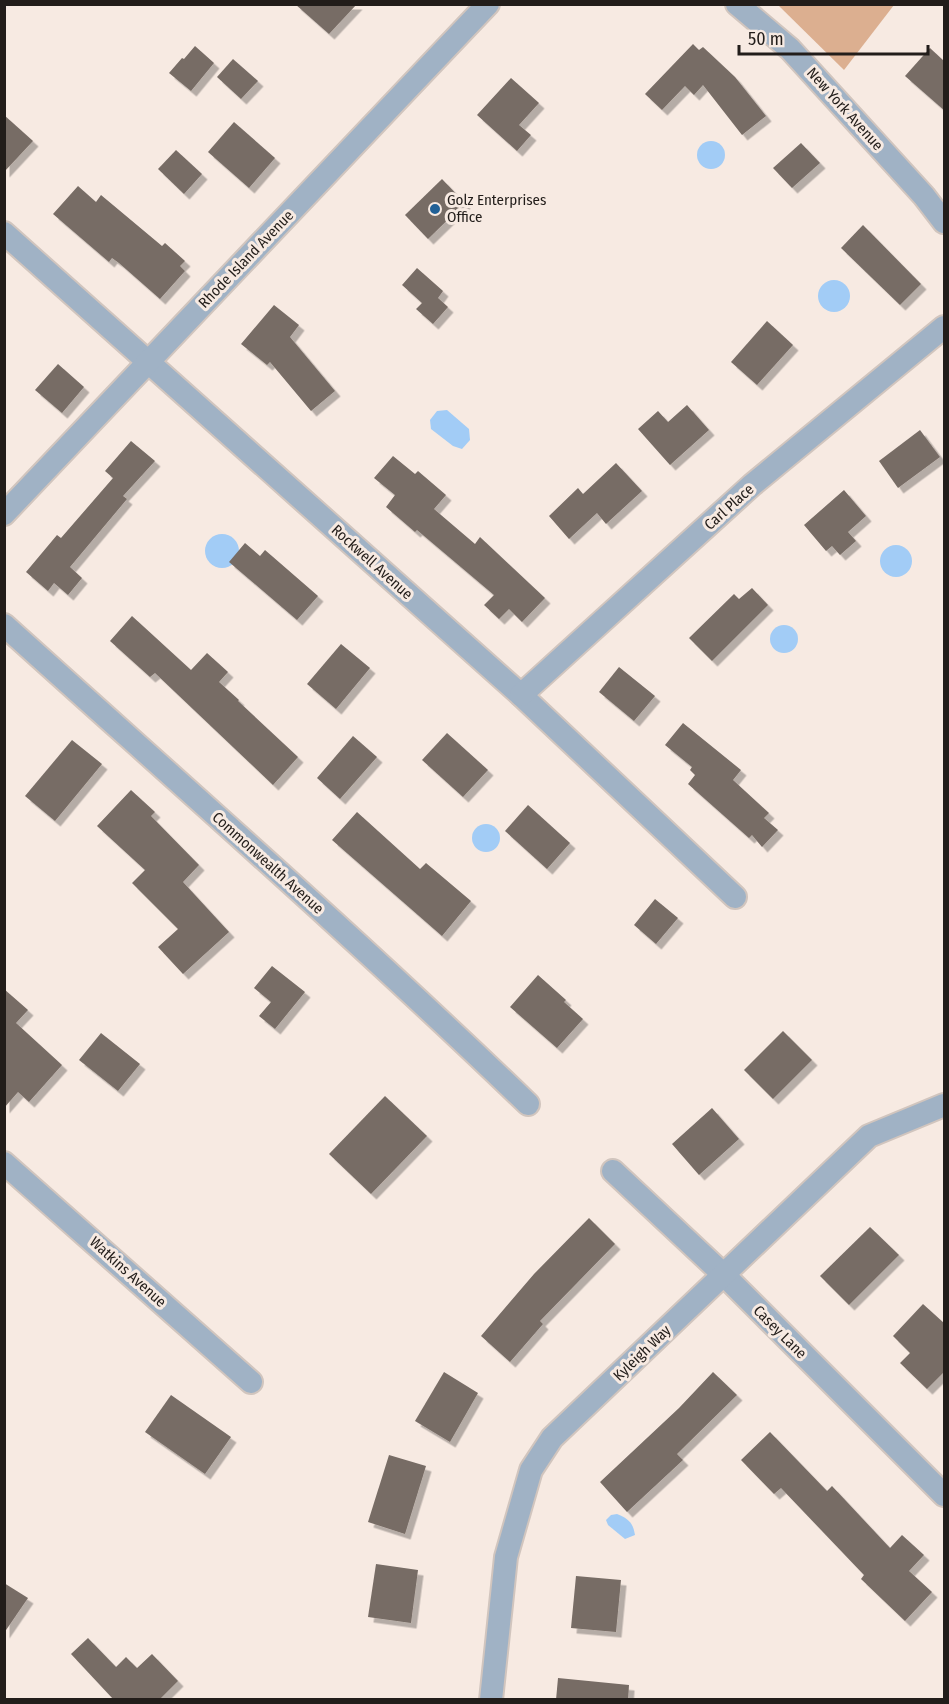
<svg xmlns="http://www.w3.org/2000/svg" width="949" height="1704" font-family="'Fira Sans Condensed',sans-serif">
	<defs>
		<filter id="shadow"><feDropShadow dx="5.5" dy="5.5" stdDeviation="0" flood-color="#0004"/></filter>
	</defs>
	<rect width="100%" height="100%" fill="#f7eae2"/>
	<!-- green -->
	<path fill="#dcaf90" d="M 778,5 L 894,5 L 844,70 Z"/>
	<!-- water -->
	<g fill="#a2ccf6">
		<circle cx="711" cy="155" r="14"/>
		<circle cx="834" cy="296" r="16"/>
		<path d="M 447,410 L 469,429 L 470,440 L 462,449 L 453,446 L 431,429 L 430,420 L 437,411 Z"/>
		<circle cx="222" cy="551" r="17"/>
		<circle cx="896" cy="561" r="16"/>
		<circle cx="784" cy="639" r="14"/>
		<circle cx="486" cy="838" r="14"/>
		<path d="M 617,1514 C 629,1519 633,1523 635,1535 L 625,1539 L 608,1525 L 606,1520 L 611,1515 Z"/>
	</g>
	<!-- building -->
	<g fill="#776c65" filter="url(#shadow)">
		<path d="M 295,4 L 357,4 L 329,34 Z"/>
		<path d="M 693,44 L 699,50 L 703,47 L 735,77 L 766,116 L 742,135 L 703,85 L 694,95 L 685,86 L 662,110 L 645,94 Z"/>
		<path d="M 195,46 L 214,63 L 191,91 L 169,73 L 182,58 L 184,59 Z"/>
		<path d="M 930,48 L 945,62 L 945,111 L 905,76 Z"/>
		<path d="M 233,59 L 258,81 L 241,99 L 217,77 Z"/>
		<path d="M 511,78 L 539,103 L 519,125 L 531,135 L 517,151 L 477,115 Z"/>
		<path d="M 4,115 L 33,141 L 4,172 Z"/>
		<path d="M 234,122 L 275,158 L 249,188 L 208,152 Z"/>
		<path d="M 801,143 L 820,163 L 792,188 L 773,168 Z"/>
		<path d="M 176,150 L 202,174 L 184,194 L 158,169 Z"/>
		<path d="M 442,179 L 465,203 L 428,239 L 405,215 Z"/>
		<path d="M 78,186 L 96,202 L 101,195 L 162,246 L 165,243 L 185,261 L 180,266 L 185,271 L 160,299 L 119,263 L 112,258 L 109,262 L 53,214 Z"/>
		<path d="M 863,225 L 921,284 L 900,305 L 841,248 Z"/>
		<path d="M 417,268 L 443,291 L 438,298 L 448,307 L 433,324 L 416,309 L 422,303 L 402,285 Z"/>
		<path d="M 274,305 L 299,325 L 290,337 L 335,391 L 311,411 L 270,362 L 267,365 L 241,344 Z"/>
		<path d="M 767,321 L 793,345 L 757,385 L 731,362 Z"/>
		<path d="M 58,364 L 84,387 L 62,413 L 35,390 Z"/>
		<path d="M 687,405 L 709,430 L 670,465 L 638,429 L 658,411 L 668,422 Z"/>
		<path d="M 920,430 L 940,457 L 898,488 L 879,461 Z"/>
		<path d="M 131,441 L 155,461 L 123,496 L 127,499 L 70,567 L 82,578 L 68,595 L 54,583 L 48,591 L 26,572 L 57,535 L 61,538 L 113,478 L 105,471 Z"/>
		<path d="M 393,456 L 415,474 L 418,471 L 446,495 L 434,509 L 475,544 L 480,537 L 545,598 L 522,622 L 509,609 L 499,619 L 484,605 L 494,595 L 417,530 L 415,532 L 386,507 L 395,495 L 374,478 Z"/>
		<path d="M 616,463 L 642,491 L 606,524 L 597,513 L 569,539 L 549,516 L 578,488 L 583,494 Z"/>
		<path d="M 844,490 L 866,516 L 848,532 L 856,541 L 840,555 L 832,546 L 826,551 L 804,525 Z"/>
		<path d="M 245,543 L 260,556 L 265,550 L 318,596 L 297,620 L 229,562 Z"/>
		<path d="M 752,588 L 768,605 L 712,661 L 689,638 L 734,594 L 739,599 Z"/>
		<path d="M 132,616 L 191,670 L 207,653 L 228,672 L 219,682 L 239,700 L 238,701 L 298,757 L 273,785 L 155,673 L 150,677 L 110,641 Z"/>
		<path d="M 341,644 L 370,668 L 336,709 L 307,684 Z"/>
		<path d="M 619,667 L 655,696 L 634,721 L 599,692 Z"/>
		<path d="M 683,723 L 741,770 L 733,780 L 769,813 L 764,818 L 778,830 L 762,847 L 752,835 L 749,838 L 688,784 L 695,775 L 690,770 L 692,767 L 665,745 Z"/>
		<path d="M 447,733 L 488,770 L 463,797 L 422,760 Z"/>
		<path d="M 353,736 L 377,757 L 340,799 L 317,778 Z"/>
		<path d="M 72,740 L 102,764 L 55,821 L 25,796 Z"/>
		<path d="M 131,790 L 155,812 L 151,816 L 199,865 L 183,882 L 229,932 L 183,974 L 158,947 L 178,929 L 132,883 L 145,870 L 97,826 Z"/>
		<path d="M 528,805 L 570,843 L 547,869 L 505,831 Z"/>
		<path d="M 357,812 L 420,869 L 426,863 L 471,901 L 442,936 L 332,840 Z"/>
		<path d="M 655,899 L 678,918 L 656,944 L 634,925 Z"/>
		<path d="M 272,966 L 305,992 L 275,1029 L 259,1016 L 271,1002 L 254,988 Z"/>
		<path d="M 538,975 L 566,1000 L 564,1002 L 583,1019 L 557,1048 L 510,1007 Z"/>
		<path d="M 4,989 L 28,1010 L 16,1023 L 62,1065 L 29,1102 L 18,1092 L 4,1108 Z"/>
		<path d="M 783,1031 L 812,1060 L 773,1099 L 744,1070 Z"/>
		<path d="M 101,1033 L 140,1064 L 118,1091 L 79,1060 Z"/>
		<path d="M 385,1096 L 427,1136 L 371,1194 L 329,1154 Z"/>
		<path d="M 712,1108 L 739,1139 L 699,1175 L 672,1144 Z"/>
		<path d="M 589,1218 L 615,1244 L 540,1321 L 543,1324 L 510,1362 L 481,1336 L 534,1274 Z"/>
		<path d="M 870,1227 L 899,1255 L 849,1305 L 820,1276 Z"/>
		<path d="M 923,1304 L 945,1324 L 945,1371 L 927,1389 L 900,1363 L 910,1353 L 893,1336 Z"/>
		<path d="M 444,1372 L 478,1393 L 450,1442 L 415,1421 Z"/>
		<path d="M 713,1372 L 737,1395 L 677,1454 L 683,1460 L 627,1512 L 600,1482 L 679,1408 Z"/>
		<path d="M 171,1395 L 231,1437 L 205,1474 L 145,1432 Z"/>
		<path d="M 770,1432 L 827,1491 L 832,1486 L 890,1548 L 902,1535 L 924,1555 L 909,1571 L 932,1592 L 905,1621 L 861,1579 L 864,1575 L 781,1488 L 774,1494 L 741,1460 Z"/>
		<path d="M 389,1455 L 426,1466 L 405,1534 L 368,1522 Z"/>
		<path d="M 376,1564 L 418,1570 L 411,1623 L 368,1617 Z"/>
		<path d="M 576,1576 L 621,1580 L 616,1632 L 571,1628 Z"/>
		<path d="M 4,1583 L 28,1598 L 4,1633 Z"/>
		<path d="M 88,1638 L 116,1667 L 126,1657 L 137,1668 L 152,1654 L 178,1681 L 159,1700 L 114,1700 L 71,1654 Z"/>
		<path d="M 558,1678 L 629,1685 L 628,1700 L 556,1700 Z"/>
	</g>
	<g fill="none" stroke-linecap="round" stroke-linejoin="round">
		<!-- minor casing -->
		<g stroke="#d1c5be" stroke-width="26">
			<g id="minor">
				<path d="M 737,4 L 790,49 L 924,196 L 944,222"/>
				<path d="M 4,233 L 521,695 L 735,897"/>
				<path d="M 4,514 L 488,4"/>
				<path d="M 4,625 C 180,784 358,940 528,1104"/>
				<path d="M 521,695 L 752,485 L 944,327"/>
				<path d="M 4,1163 L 251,1382"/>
				<path d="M 613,1171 L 724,1275 L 944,1495"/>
				<path d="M 491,1700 L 506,1557 L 531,1470 L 552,1438 L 869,1136 L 944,1105"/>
			</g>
		</g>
		<!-- minor -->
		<use href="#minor" stroke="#a0b2c5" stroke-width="22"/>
	</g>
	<!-- markers -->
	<circle fill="#216096" stroke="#f7eae2" stroke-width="2" cx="435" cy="209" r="6"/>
	<g text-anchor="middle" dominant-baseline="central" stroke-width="6" stroke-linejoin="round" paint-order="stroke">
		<!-- street labels -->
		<g font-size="15" fill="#221d1a" stroke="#f7eae2">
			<text transform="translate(845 109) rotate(48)">New York Avenue</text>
			<text transform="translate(246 259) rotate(-46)">Rhode Island Avenue</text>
			<text transform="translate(729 507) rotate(-42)">Carl Place</text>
			<text transform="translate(372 562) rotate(42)">Rockwell Avenue</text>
			<text transform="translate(268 863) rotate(42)">Commonwealth Avenue</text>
			<text transform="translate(128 1272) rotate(42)">Watkins Avenue</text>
			<text transform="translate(780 1332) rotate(45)">Casey Lane</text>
			<text transform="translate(642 1353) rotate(-44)">Kyleigh Way</text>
		</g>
		<!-- poi labels -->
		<g font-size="15" fill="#221d1a" stroke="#f7eae2" text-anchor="start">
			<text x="447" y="200">Golz Enterprises<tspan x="447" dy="17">Office</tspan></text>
		</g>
	</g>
	<!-- border -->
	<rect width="949" height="1704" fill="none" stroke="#221d1a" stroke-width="12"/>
	<!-- scale -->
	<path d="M739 45v9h189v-9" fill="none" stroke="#221d1a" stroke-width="3"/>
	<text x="748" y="45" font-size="18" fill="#221d1a" stroke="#f7eae2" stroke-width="4.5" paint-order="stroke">50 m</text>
</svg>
